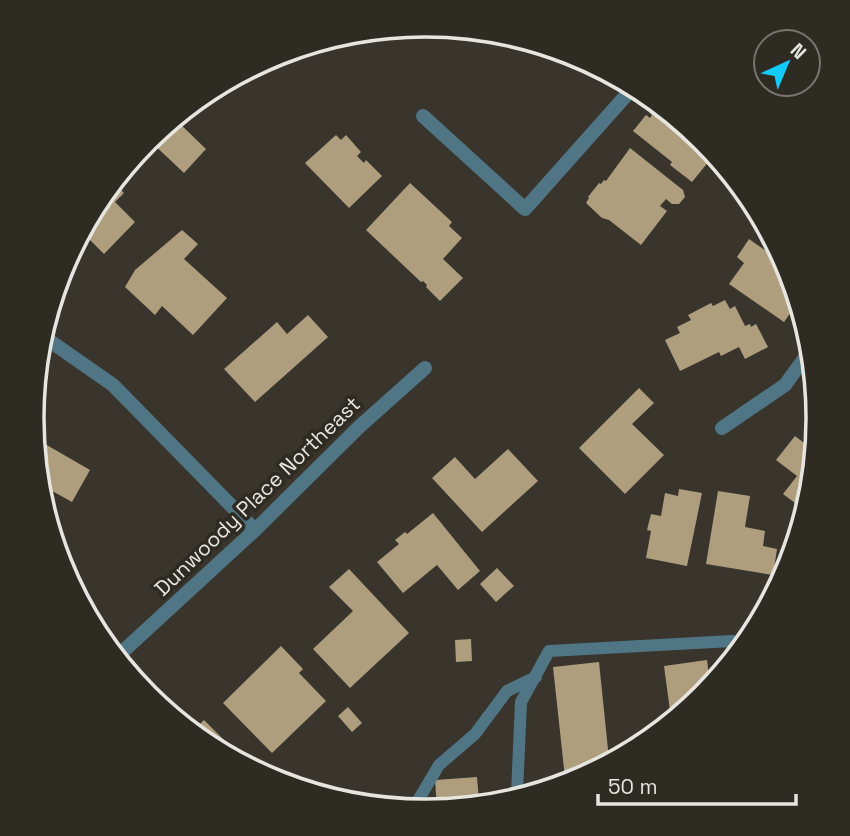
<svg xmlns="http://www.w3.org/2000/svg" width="850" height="836" font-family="'Space Grotesk',sans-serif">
	<rect width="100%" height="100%" fill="#39352d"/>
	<!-- building -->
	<g fill="#ae9e7e">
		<path d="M 654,107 L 704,140 L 703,142 L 714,155 L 692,182 L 670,165 L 672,162 L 633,131 L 646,115 L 650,118 L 652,115 L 649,112 Z"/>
		<path d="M 176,120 L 206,149 L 184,173 L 148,139 L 164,128 L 166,130 Z"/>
		<path d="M 336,135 L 341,140 L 346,135 L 361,152 L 357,156 L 364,163 L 366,160 L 382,176 L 349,208 L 305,163 Z"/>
		<path d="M 630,148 L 683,190 L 685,197 L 679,204 L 672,204 L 666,199 L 660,206 L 667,211 L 641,245 L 609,220 L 602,218 L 586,203 L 589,198 L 588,197 L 599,183 L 601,184 L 604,180 L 606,181 Z"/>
		<path d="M 410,183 L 452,222 L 449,226 L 462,238 L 443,259 L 463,278 L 440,301 L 426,287 L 427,285 L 423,281 L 421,282 L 366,230 Z"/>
		<path d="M 116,185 L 124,193 L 115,202 L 135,222 L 104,254 L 84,234 Z"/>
		<path d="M 182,230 L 198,244 L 184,259 L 227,298 L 193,335 L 162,306 L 155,315 L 125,287 L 135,270 Z"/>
		<path d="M 749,239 L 772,255 L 776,249 L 789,268 L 796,305 L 784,322 L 729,284 L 744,263 L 737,257 Z"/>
		<path d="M 725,300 L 730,309 L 735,306 L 745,326 L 750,324 L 751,327 L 756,324 L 768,347 L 745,359 L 739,347 L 721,356 L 719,352 L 680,371 L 665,340 L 680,333 L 677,327 L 691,320 L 688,315 L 711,303 L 713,306 Z"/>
		<path d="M 308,315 L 328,337 L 255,402 L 224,369 L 277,322 L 287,334 Z"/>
		<path d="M 639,388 L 654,403 L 632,424 L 664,455 L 625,494 L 579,448 Z"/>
		<path d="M 817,411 L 818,418 L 816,430 L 807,423 Z"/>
		<path d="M 795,436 L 812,449 L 799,518 L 793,514 L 799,506 L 783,494 L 797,476 L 776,460 Z"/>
		<path d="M 45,444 L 90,470 L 72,502 L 45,487 L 38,448 L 41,450 Z"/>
		<path d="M 508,449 L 538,481 L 482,532 L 432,478 L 455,457 L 475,479 Z"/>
		<path d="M 679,489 L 702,493 L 687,566 L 646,558 L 651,531 L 647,530 L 651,514 L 661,516 L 665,493 L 678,496 Z"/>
		<path d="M 718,491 L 750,496 L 745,527 L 765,531 L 763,546 L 777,549 L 773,575 L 706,564 Z"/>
		<path d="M 433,513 L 480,571 L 458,590 L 437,565 L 403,593 L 377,562 L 399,544 L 395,540 L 405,532 L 407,534 Z"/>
		<path d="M 497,568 L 514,586 L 496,602 L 480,584 Z"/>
		<path d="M 349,569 L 409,633 L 350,688 L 313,649 L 353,611 L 329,587 Z"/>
		<path d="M 471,639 L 472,661 L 456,662 L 455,640 Z"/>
		<path d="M 281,646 L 303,669 L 299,673 L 326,701 L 272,753 L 223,703 Z"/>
		<path d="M 707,660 L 710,685 L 703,697 L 671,718 L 664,666 Z"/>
		<path d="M 599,662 L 609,759 L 575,782 L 544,788 L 543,780 L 565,778 L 553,667 Z"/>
		<path d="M 348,707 L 362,723 L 352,732 L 338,716 Z"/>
		<path d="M 204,720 L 240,756 L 239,758 L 195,729 Z"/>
		<path d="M 477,777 L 479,801 L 437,809 L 435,780 Z"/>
	</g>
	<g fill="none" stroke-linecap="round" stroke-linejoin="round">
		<!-- lane -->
		<g stroke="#507685" stroke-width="12">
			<path d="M 517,793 L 521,702 L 549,651 L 732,641 L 734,650"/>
			<path d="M 415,810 L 416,804 L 439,765 L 475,734 L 507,691 L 536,677"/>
		</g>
		<!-- street -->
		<g stroke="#507685" stroke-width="14">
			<path d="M 423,116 L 525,209 L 630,91"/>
			<path d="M 47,339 L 113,385 L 255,530"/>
			<path d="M 722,428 L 785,385 L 806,356"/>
			<path d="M 119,655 L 255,530 L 359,427 L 425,368"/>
		</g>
	</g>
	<g text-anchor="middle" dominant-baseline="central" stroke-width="7" stroke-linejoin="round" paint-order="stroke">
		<!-- street labels -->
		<g font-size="21" fill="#e7e5e0" stroke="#2e2b23">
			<text transform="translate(257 496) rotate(-44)">Dunwoody Place Northeast</text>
		</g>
	</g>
	<!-- crop -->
	<path d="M0 0H850V836H0ZM44 418a381 381 0 1 1 762 0a381 381 0 1 1-762 0Z" fill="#2e2b23" fill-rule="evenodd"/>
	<path fill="none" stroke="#e7e5e0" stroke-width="3.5" d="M44 418a381 381 0 1 1 762 0a381 381 0 1 1-762 0Z"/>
	<!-- north arrow -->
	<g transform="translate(787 63) rotate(44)"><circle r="33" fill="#2e2b23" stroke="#78756f" stroke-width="2"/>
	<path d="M0-5L12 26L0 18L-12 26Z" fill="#12cafb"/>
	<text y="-10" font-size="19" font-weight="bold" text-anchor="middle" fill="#e7e5e0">N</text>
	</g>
	<!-- scale -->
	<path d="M598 794v10h198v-10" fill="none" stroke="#e7e5e0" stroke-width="3.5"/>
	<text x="608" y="794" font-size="21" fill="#e7e5e0" stroke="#2e2b23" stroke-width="5" paint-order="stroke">50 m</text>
</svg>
